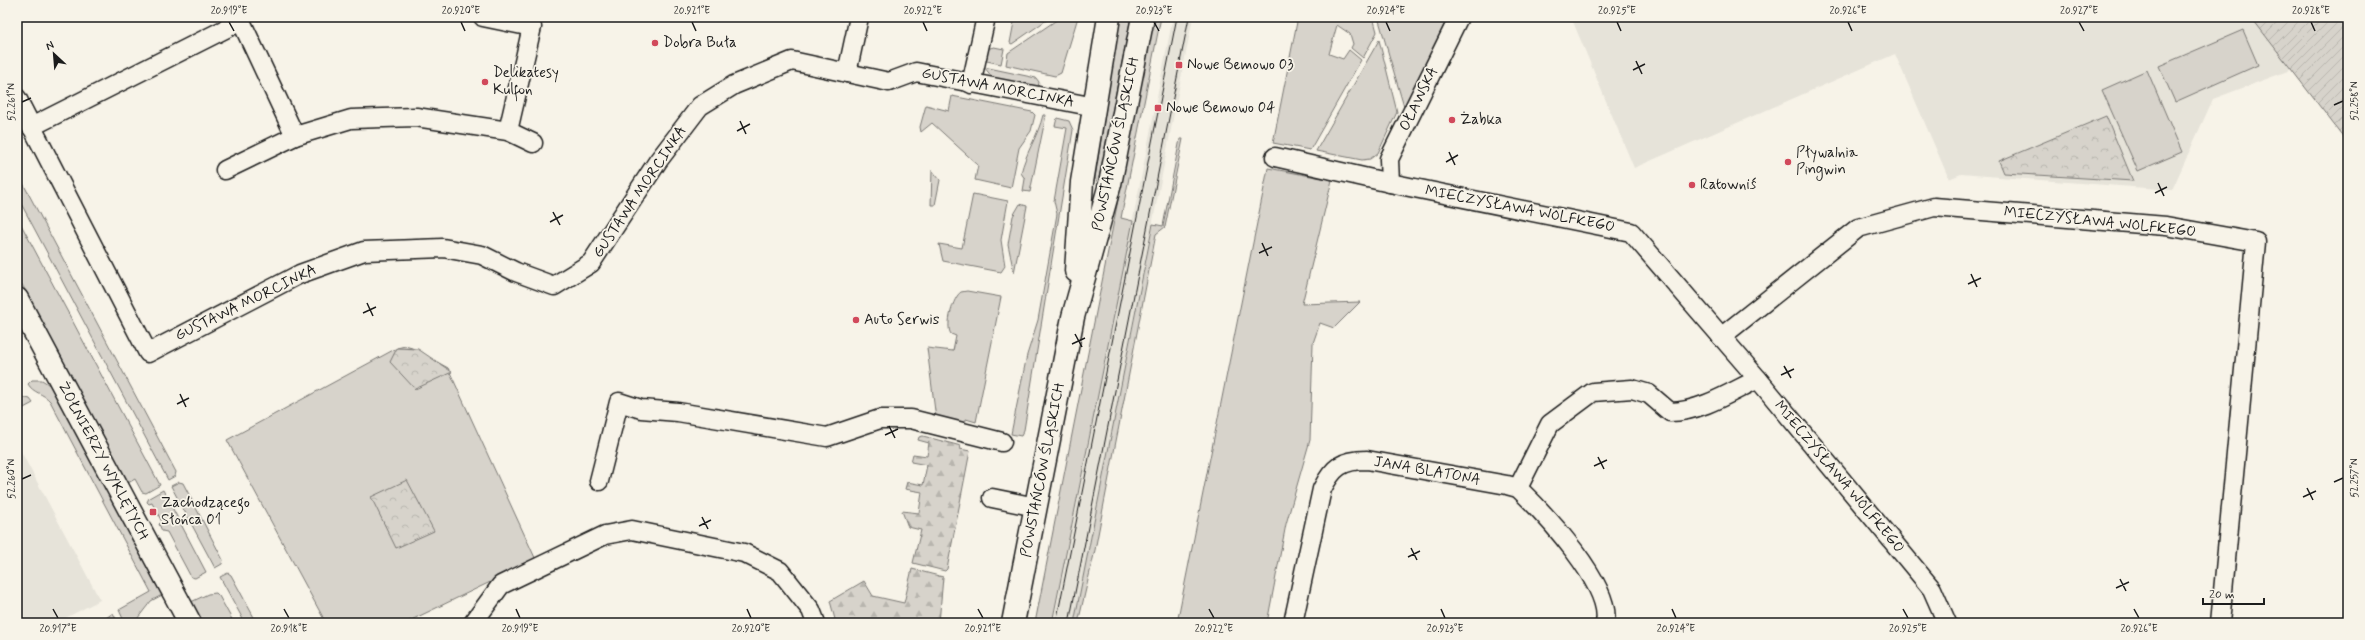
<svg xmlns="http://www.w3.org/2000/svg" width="2365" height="640" font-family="Mynerve,sans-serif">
	<defs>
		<pattern id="forest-firs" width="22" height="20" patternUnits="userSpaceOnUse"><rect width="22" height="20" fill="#d7d3cb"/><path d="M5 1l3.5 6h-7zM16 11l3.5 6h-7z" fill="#b8b5ae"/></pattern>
		<pattern id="park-crowns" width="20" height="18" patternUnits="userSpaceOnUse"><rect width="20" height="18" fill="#d7d3cb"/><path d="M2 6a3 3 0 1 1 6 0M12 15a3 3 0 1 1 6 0" fill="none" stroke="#b8b5ae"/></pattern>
		<pattern id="garden-furrows" width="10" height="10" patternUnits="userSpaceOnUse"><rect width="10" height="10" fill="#d7d3cb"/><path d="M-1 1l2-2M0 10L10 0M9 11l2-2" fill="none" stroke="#b8b5ae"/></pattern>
	</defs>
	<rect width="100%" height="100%" fill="#f7f3e8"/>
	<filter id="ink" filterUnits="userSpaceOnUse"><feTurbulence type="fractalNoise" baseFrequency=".025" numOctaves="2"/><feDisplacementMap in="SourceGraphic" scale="8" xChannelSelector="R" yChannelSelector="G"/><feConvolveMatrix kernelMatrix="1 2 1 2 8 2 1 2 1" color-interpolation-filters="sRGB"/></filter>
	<g filter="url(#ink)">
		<!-- built -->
		<g fill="#e6e3d9">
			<path d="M 1173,17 L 1193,17 L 1074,623 L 1053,623 Z"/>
			<path d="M 1571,17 L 2251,17 L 2293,69 L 2213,99 L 2172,190 L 1961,174 L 1949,179 L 1895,54 L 1634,168 Z"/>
			<path d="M 17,444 L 100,600 L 56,623 L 17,623 Z"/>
		</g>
		<!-- grass -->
		<g fill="#d7d3cb" stroke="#7a7874">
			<path d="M 1015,17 L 1051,17 L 1012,44 L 1010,43 Z"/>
			<path d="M 1061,17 L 1078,17 L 1061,73 L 1055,76 L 1006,65 L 1008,53 Z"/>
			<path d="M 1120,17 L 1131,17 L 1098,183 L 1095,178 Z"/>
			<path d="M 1154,17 L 1161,17 L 1121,218 L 1133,221 L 1052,623 L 1035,623 Z"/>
			<path d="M 1298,17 L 1373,17 L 1377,32 L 1363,58 L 1351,48 L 1353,44 L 1350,34 L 1337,25 L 1329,54 L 1343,59 L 1349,50 L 1361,60 L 1310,150 L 1273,143 Z"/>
			<path d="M 1378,17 L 1449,17 L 1406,105 L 1404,107 Z"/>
			<path d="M 2243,30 L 2258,65 L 2175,102 L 2159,66 Z"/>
			<path d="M 1379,40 L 1397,112 L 1378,153 L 1370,159 L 1362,160 L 1316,151 Z"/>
			<path d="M 994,47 L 1004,49 L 1001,64 L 982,60 L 986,49 Z"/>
			<path d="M 984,67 L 1036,78 L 1039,82 L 1038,88 L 993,78 Z"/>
			<path d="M 2147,70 L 2182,152 L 2138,171 L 2102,90 Z"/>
			<path d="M 952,96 L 1032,112 L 1035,115 L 1031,131 L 1019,148 L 1011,188 L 975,180 L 978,165 L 932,123 L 921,132 L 920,127 L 926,105 L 949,111 Z"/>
			<path d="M 1043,115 L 1046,115 L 1030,192 L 1023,191 L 1025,179 L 1021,173 C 1026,152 1038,136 1043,115 Z"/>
			<path d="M 1057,118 L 1069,121 L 1073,130 L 1024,430 L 1021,436 L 1011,434 L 1027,355 L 1038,320 L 1057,214 L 1054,201 L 1067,128 L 1055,126 Z"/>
			<path d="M 1180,139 L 1183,139 L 1165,227 L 1156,234 L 1095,550 L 1078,623 L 1074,623 L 1153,224 L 1163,226 Z"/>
			<path d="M 1268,168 L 1332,180 L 1302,304 L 1360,302 L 1334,328 L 1320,323 L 1313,343 L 1310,440 L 1286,524 L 1267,623 L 1177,623 Z"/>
			<path d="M 932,170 L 940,180 L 935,205 L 931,205 Z"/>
			<path d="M 17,172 L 176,472 L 175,476 L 168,480 L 17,196 Z"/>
			<path d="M 973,194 L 1008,201 L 1001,240 L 1005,266 L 1001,272 L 943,261 L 939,244 L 962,248 Z"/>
			<path d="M 1020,204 L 1027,206 L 1014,273 L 1008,244 L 1013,216 Z"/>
			<path d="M 17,217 L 160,485 L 146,493 L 142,492 L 135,479 L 128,483 L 17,275 Z"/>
			<path d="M 967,291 L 1001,297 L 976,422 L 966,419 L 965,426 L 936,419 L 927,348 L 953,351 L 956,336 L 951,334 C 945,326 953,297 961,292 Z"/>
			<path d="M 405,346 L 412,348 L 448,368 L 536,560 L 405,623 L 326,623 L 227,440 L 397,348 Z"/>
			<path d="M 32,380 L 42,380 L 51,386 L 162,595 L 151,601 L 134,623 L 124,621 L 119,610 L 151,592 L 50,401 C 43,393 33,393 28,384 Z"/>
			<path d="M 17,393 L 22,397 L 30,399 L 33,403 L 20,410 L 17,405 Z"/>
			<path d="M 179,482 L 183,483 L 223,560 L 222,564 L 215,568 L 171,486 Z"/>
			<path d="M 163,490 L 206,572 L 195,578 L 191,577 L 167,532 L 162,531 L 159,524 L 162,522 L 152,503 L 149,504 L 147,502 L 149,498 Z"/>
			<path d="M 228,573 L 231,575 L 257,623 L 245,623 L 220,577 Z"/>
			<path d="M 216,593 L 219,596 L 234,623 L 203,623 L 191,602 L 208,594 Z"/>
			<path d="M 113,613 L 118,623 L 99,623 Z"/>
		</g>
		<!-- forest -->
		<g fill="url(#forest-firs)" stroke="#7a7874">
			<path d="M 923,436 L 961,446 L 960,449 L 970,451 L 947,569 L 945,571 L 913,563 L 921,530 L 908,527 L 902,511 L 919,513 L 922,492 L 905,489 L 907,482 L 923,485 L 927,465 L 911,462 L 913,454 L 927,456 L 929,443 L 918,440 L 919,437 Z"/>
			<path d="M 912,569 L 943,577 L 939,623 L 836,623 L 830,601 L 864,581 L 873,596 L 904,603 Z"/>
		</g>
		<!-- park -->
		<g fill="url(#park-crowns)" stroke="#7a7874">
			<path d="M 2106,116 L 2133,181 L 2004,173 L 1999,161 Z"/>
			<path d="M 397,348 L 418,349 L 452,372 L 415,389 L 390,362 Z"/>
			<path d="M 407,480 L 434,531 L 396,548 L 371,497 Z"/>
		</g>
		<!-- garden -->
		<path fill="url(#garden-furrows)" stroke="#7a7874" d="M 2251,17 L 2348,17 L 2348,143 Z"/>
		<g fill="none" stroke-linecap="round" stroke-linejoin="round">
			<!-- street casing -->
			<g stroke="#1c1c1c" stroke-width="21">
				<g id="street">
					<path d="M 847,73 L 859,17"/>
					<path d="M 971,84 L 986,17"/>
					<path d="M 17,98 L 148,353 L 300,274 L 364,251 L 443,248 L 482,255 L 516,272 L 554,286 L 591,263 L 658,161 L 700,106 L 734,85 L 792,61 L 889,82 L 916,72 L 1095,107"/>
					<path d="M 31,127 L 241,21 L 295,136 L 351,119 L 416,117 L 508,131 L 532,27 L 483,17"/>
					<path d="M 508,131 L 533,143"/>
					<path d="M 1275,157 L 1390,183 L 1631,232 L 1758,379 L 1932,589 L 1947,623"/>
					<path d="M 225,170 L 295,136"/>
					<path d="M 1390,183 L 1389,159 L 1459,17"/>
					<path d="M 1721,337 L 1858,228 L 1934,207 L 2166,226 L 2256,242 L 2220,623"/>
					<path d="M 599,481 L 619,402 L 641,409 L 678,412 L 827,437 L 880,419 L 911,419 L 1002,442"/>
					<path d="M 1518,488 L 1550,424 L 1593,392 L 1632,389 L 1649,394 L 1670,412 C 1700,412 1731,392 1758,379"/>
					<path d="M 992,498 L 1036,507"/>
					<path d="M 473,623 L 501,585 L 605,535 L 632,530 L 744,553 L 780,571 L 811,610 L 816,623"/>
					<path d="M 1293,623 L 1322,489 C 1333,467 1342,460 1367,460 L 1507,485 L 1518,488 C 1544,513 1613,586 1605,623"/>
				</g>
			</g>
			<!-- secondary casing -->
			<g stroke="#1c1c1c" stroke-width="25">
				<g id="secondary">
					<path d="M 1076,271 L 1082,182 L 1109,17"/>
					<path d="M 17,299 L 190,623"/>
					<path d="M 1013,623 L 1073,317 L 1110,184 L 1143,17"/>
				</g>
			</g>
			<!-- street -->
			<use href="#street" stroke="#f7f3e8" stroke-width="18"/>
			<!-- secondary -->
			<use href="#secondary" stroke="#f7f3e8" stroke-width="22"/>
			<!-- tram -->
			<g stroke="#1c1c1c" stroke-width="1">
				<path d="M 1056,623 L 1177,17"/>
				<path d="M 1069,623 L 1189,17"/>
			</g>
		</g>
	</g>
	<!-- ticks -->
	<path fill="none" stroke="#1c1c1c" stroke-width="1.5" d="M 229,22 L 234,31M 461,22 L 465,31M 692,22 L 696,31M 923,22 L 927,31M 1154,22 L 1159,31M 1386,22 L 1390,31M 1617,22 L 1621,31M 1848,22 L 1852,31M 2079,22 L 2084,31M 2311,22 L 2315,31M 1636,61 L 1642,74M 1633,70 L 1645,64M 22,102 L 31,98M 2334,105 L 2343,101M 740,121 L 746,134M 737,131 L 750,124M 1449,152 L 1455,165M 1446,162 L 1458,155M 2158,183 L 2164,196M 2155,193 L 2167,187M 553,212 L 560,225M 550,222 L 563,215M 1262,243 L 1268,256M 1259,253 L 1272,247M 1971,274 L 1977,287M 1968,284 L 1981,278M 367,303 L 373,316M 363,313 L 376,307M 1075,334 L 1082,347M 1072,344 L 1085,338M 1784,366 L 1791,378M 1781,375 L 1794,369M 180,394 L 186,407M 177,404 L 189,398M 889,426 L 895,438M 885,435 L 898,429M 1598,457 L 1604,469M 1594,466 L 1607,460M 22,479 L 31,475M 2334,482 L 2343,478M 2307,488 L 2313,500M 2303,497 L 2316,491M 702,517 L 708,529M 699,526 L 711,520M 1411,548 L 1417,560M 1408,557 L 1420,551M 2120,579 L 2126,591M 2116,588 L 2129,582M 53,609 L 58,618M 284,609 L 289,618M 516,609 L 520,618M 747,609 L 751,618M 978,609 L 983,618M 1209,609 L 1214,618M 1441,609 L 1445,618M 1672,609 L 1676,618M 1903,609 L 1908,618M 2134,609 L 2139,618"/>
	<!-- markers -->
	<g fill="#d1495b" stroke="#f7f3e8" stroke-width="1.5">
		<circle cx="655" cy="43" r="4"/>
		<rect x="1175" y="61" width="8" height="8" rx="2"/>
		<circle cx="485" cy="82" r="4"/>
		<rect x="1154" y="104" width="8" height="8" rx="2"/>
		<circle cx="1452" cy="120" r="4"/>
		<circle cx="1788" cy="162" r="4"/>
		<circle cx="1692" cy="185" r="4"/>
		<circle cx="856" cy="320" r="4"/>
		<rect x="149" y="508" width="8" height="8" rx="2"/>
	</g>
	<g text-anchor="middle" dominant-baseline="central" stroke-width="3.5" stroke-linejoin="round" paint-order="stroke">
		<!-- poi labels -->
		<g font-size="15" fill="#1c1c1c" stroke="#f7f3e8" text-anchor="start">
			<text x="663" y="43">Dobra Buła</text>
			<text x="1187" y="65">Nowe Bemowo 03</text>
			<text x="493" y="73">Delikatesy<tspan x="493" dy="17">Kulfon</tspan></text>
			<text x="1166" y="108">Nowe Bemowo 04</text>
			<text x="1460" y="120">Żabka</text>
			<text x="1796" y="153">Pływalnia<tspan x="1796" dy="17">Pingwin</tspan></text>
			<text x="1700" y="185">Ratowniś</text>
			<text x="864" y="320">Auto Serwis</text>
			<text x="161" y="503">Zachodzącego<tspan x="161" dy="17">Słońca 01</tspan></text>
		</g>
		<!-- street labels -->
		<g font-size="15" fill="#1c1c1c" stroke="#f7f3e8">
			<text transform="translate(998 88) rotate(11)">GUSTAWA MORCINKA</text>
			<text transform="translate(1419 99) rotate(-64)">OŁAWSKA</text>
			<text transform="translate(1116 144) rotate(-78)">POWSTAŃCÓW ŚLĄSKICH</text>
			<text transform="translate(640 192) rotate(-56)">GUSTAWA MORCINKA</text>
			<text transform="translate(1520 209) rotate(11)">MIECZYSŁAWA WOLFKEGO</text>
			<text transform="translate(2100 222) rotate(6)">MIECZYSŁAWA WOLFKEGO</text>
			<text transform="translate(246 303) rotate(-26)">GUSTAWA MORCINKA</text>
			<text transform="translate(103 461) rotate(62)">ŻOŁNIERZY WYKLĘTYCH</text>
			<text transform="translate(1043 470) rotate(-79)">POWSTAŃCÓW ŚLĄSKICH</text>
			<text transform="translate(1427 471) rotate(10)">JANA BLATONA</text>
			<text transform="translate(1839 477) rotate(50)">MIECZYSŁAWA WOLFKEGO</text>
		</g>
	</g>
	<!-- margin -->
	<rect width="2365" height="640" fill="none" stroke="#f7f3e8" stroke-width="44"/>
	<!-- north arrow -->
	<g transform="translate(54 54) rotate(334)" stroke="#f7f3e8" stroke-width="3" paint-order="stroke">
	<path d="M0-3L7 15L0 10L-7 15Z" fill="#1c1c1c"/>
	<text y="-6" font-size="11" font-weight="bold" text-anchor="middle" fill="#1c1c1c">N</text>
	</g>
	<!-- scale -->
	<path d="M2203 598v6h61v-6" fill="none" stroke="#1c1c1c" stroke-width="2"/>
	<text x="2209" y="598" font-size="12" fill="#1c1c1c" stroke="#f7f3e8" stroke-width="3" paint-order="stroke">20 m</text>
	<rect x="22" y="22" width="2321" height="596" fill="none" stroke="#1c1c1c" stroke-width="1.5"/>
	<g font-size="10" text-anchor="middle" fill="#1c1c1c">
		<text x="229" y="14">20.919°E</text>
		<text x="461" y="14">20.920°E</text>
		<text x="692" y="14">20.921°E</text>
		<text x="923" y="14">20.922°E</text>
		<text x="1154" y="14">20.923°E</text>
		<text x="1386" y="14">20.924°E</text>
		<text x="1617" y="14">20.925°E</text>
		<text x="1848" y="14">20.926°E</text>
		<text x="2079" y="14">20.927°E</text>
		<text x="2311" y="14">20.928°E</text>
		<text transform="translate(2354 101) rotate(-90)" y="4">52.258°N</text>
		<text transform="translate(11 102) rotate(-90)" y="4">52.261°N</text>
		<text transform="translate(2354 478) rotate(-90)" y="4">52.257°N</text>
		<text transform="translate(11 479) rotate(-90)" y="4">52.260°N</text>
		<text x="58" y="632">20.917°E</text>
		<text x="289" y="632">20.918°E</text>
		<text x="520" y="632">20.919°E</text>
		<text x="751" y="632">20.920°E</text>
		<text x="983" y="632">20.921°E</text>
		<text x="1214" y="632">20.922°E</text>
		<text x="1445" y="632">20.923°E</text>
		<text x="1676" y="632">20.924°E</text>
		<text x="1908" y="632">20.925°E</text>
		<text x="2139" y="632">20.926°E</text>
	</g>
</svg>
